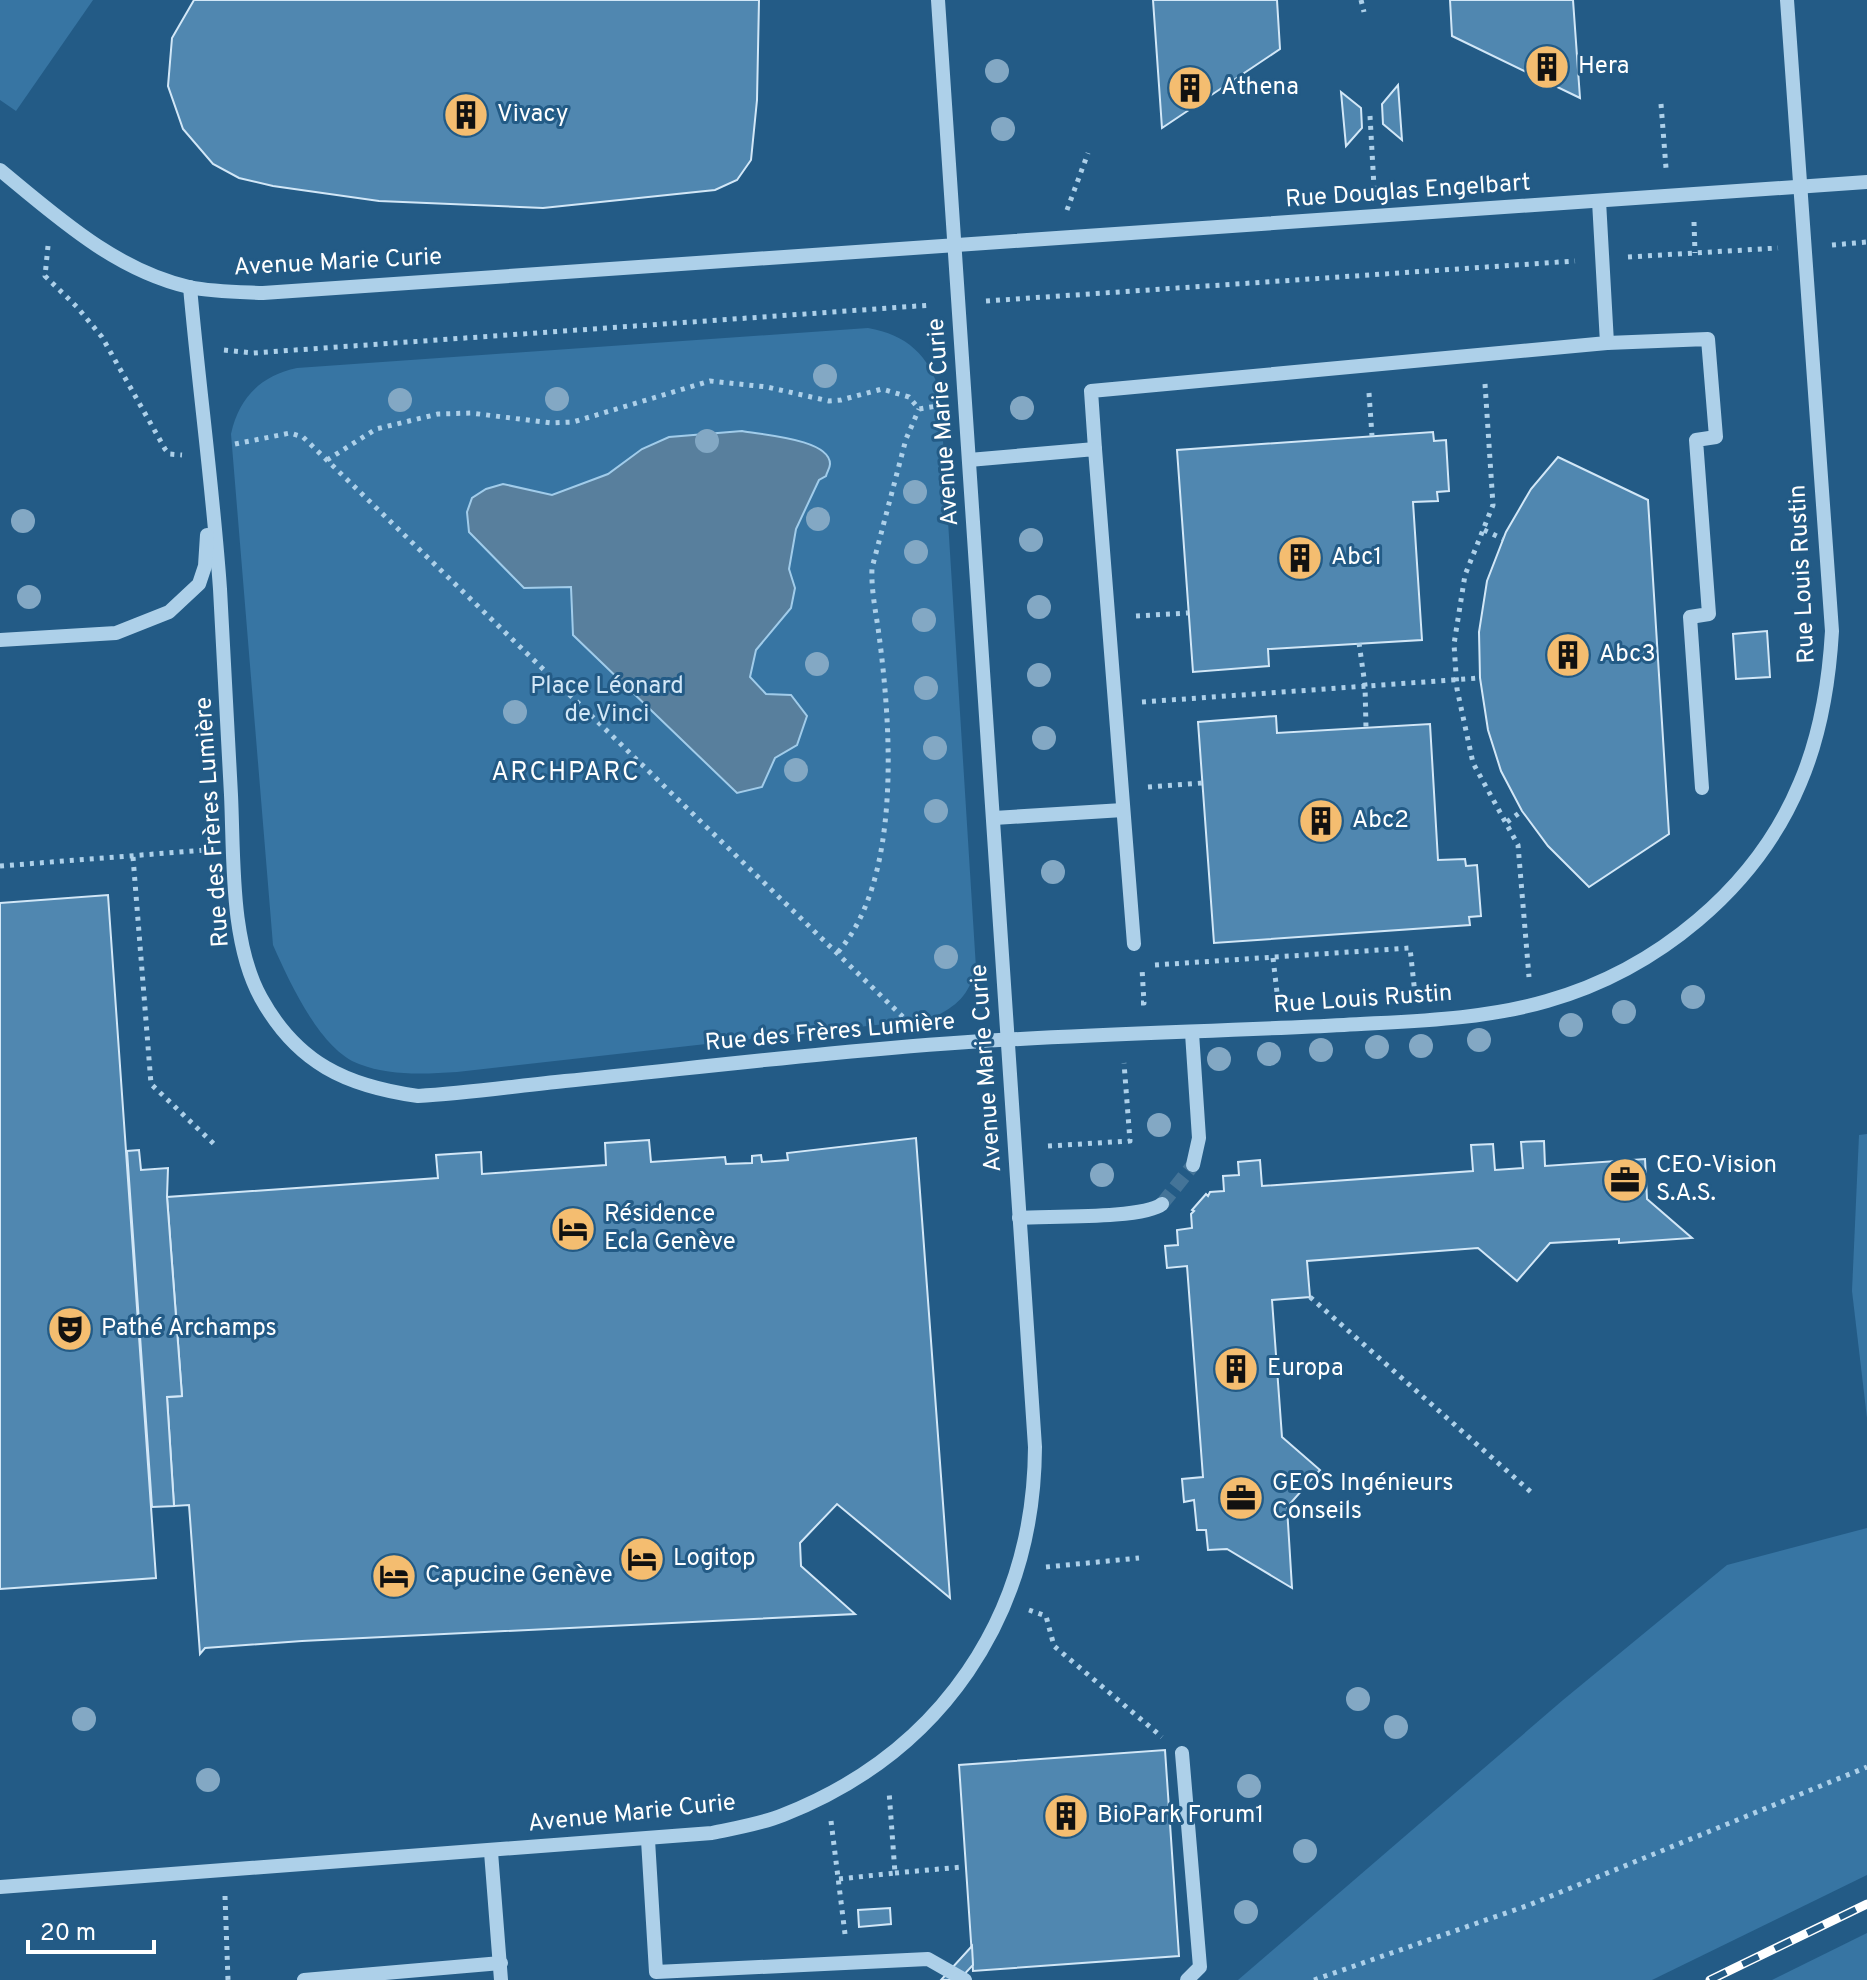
<svg xmlns="http://www.w3.org/2000/svg" width="1867" height="1980" font-family="Overpass,sans-serif">
	<rect width="100%" height="100%" fill="#235b86"/>
	<!-- green -->
	<g fill="#3775a3">
		<path d="M 0,0 L 93,0 L 16,111 L 0,100 Z"/>
		<path d="M 868,328 C 907,335 929,355 940,393 L 976,968 C 968,997 957,1006 930,1019 L 457,1072 C 424,1074 390,1076 359,1064 C 320,1050 289,981 273,945 L 231,434 C 239,398 260,376 297,368 Z"/>
		<path d="M 1867,1134 L 1867,1418 L 1852,1291 L 1859,1135 Z"/>
		<path d="M 1867,1528 L 1867,1875 L 1652,1980 L 1238,1980 L 1563,1700 L 1727,1565 Z"/>
		<path d="M 1867,1933 L 1867,1980 L 1772,1980 Z"/>
	</g>
	<!-- water -->
	<path fill="#587f9d" stroke="#a1ccea" stroke-width="2" d="M 742,431 C 762,435 830,439 830,464 C 830,468 827,472 826,476 L 819,480 L 796,529 L 789,569 L 795,588 L 791,608 L 756,650 L 750,677 L 766,694 L 791,695 L 807,716 L 797,745 L 775,758 L 762,787 L 737,793 L 573,635 L 571,587 L 524,588 L 469,532 L 467,512 L 472,498 L 486,489 L 503,484 L 552,495 L 608,474 L 642,449 L 669,437 Z"/>
	<!-- building -->
	<g fill="#5087b0" stroke="#d2e7f7" stroke-width="2">
		<path d="M 194,0 L 759,0 L 757,100 L 751,160 L 737,180 L 715,190 L 543,208 L 379,201 L 273,186 L 239,178 L 213,164 L 183,129 L 168,86 L 172,38 Z"/>
		<path d="M 1153,0 L 1277,0 L 1280,49 L 1162,128 Z"/>
		<path d="M 1450,0 L 1573,0 L 1580,98 L 1452,36 Z"/>
		<path d="M 1398,85 L 1402,140 L 1383,124 L 1382,104 Z"/>
		<path d="M 1341,92 L 1361,108 L 1362,128 L 1346,146 Z"/>
		<path d="M 1433,432 L 1434,441 L 1446,440 L 1449,491 L 1437,492 L 1438,501 L 1413,502 L 1422,640 L 1268,649 L 1269,666 L 1193,672 L 1177,450 Z"/>
		<path d="M 1558,457 L 1648,500 L 1669,834 L 1589,887 L 1548,846 L 1522,811 L 1501,771 L 1488,730 L 1480,678 L 1479,632 L 1487,581 L 1506,532 L 1531,489 Z"/>
		<path d="M 1767,631 L 1770,677 L 1736,679 L 1733,634 Z"/>
		<path d="M 1276,716 L 1277,733 L 1430,724 L 1438,860 L 1465,859 L 1466,866 L 1477,865 L 1481,916 L 1469,917 L 1470,925 L 1214,943 L 1198,722 Z"/>
		<path d="M 108,895 L 156,1578 L 0,1589 L 0,903 Z"/>
		<path d="M 916,1138 L 950,1598 L 837,1504 L 800,1543 L 801,1566 L 855,1614 L 302,1641 L 205,1648 L 200,1654 L 189,1505 L 174,1506 L 167,1397 L 182,1396 L 167,1197 L 438,1178 L 436,1155 L 481,1152 L 482,1174 L 606,1165 L 605,1143 L 649,1140 L 651,1162 L 725,1157 L 726,1164 L 752,1163 L 752,1156 L 761,1155 L 762,1162 L 788,1160 L 787,1153 Z"/>
		<path d="M 1544,1141 L 1545,1166 L 1645,1159 L 1647,1199 L 1692,1238 L 1619,1243 L 1619,1239 L 1550,1243 L 1517,1281 L 1478,1248 L 1307,1261 L 1310,1297 L 1272,1300 L 1282,1437 L 1320,1470 L 1287,1507 L 1292,1588 L 1227,1549 L 1208,1550 L 1206,1530 L 1197,1530 L 1194,1500 L 1184,1502 L 1182,1479 L 1203,1477 L 1187,1266 L 1167,1268 L 1165,1246 L 1178,1245 L 1177,1230 L 1192,1228 L 1191,1214 L 1194,1211 L 1192,1210 L 1206,1194 L 1208,1196 L 1210,1192 L 1224,1191 L 1223,1176 L 1239,1175 L 1238,1162 L 1260,1160 L 1262,1186 L 1473,1171 L 1471,1145 L 1493,1144 L 1495,1170 L 1523,1168 L 1521,1142 Z"/>
		<path d="M 139,1150 L 141,1170 L 168,1168 L 167,1197 L 182,1396 L 167,1397 L 174,1506 L 152,1507 L 127,1151 Z"/>
		<path d="M 1165,1750 L 1179,1956 L 973,1971 L 959,1765 Z"/>
		<path d="M 890,1908 L 891,1924 L 859,1927 L 858,1910 Z"/>
		<path d="M 972,1946 L 973,1965 L 959,1980 L 941,1980 Z"/>
	</g>
	<g fill="none" stroke-linecap="round" stroke-linejoin="round">
		<!-- minor-tunnel -->
		<path stroke="#447498" stroke-width="14" stroke-dasharray="14 7" stroke-linecap="butt" d="M 1162,1204 L 1193,1165"/>
		<!-- path -->
		<g stroke="#add0e9" stroke-width="5" stroke-dasharray="4 6" stroke-linecap="butt">
			<path d="M 1361,0 L 1364,12"/>
			<path d="M 1661,104 L 1666,168"/>
			<path d="M 1370,116 L 1374,187"/>
			<path d="M 1067,210 L 1088,153"/>
			<path d="M 1694,222 L 1695,253"/>
			<path d="M 1832,245 L 1867,242"/>
			<path d="M 48,246 L 45,276 L 77,307 L 102,337 L 165,449 L 169,454 L 182,455"/>
			<path d="M 1628,257 L 1778,248"/>
			<path d="M 986,301 L 1575,261"/>
			<path d="M 224,350 L 253,353 L 932,305"/>
			<path d="M 1485,384 L 1493,505 L 1465,575 L 1454,644 L 1457,689 L 1473,763 L 1518,845 L 1529,977"/>
			<path d="M 1369,393 L 1372,436"/>
			<path d="M 235,444 L 290,433 L 303,437 L 903,1017"/>
			<path d="M 327,460 L 376,429 L 438,414 L 471,413 L 551,423 L 573,422 L 710,381 L 767,387 L 829,401 L 841,400 L 882,389 L 909,397 L 919,409 L 937,406"/>
			<path d="M 1484,530 L 1503,539"/>
			<path d="M 1136,616 L 1188,613"/>
			<path d="M 1359,643 L 1365,685 L 1366,728"/>
			<path d="M 1142,702 L 1480,678"/>
			<path d="M 1148,787 L 1203,783"/>
			<path d="M 1507,822 L 1522,811"/>
			<path d="M 133,857 L 151,1084 L 215,1145"/>
			<path d="M 0,866 L 206,850"/>
			<path d="M 838,952 C 902,879 891,726 879,635 C 876,612 871,591 872,568 L 906,439 L 919,409"/>
			<path d="M 1273,958 L 1278,1001"/>
			<path d="M 1155,965 L 1410,948 L 1415,994"/>
			<path d="M 1141,1003 L 1144,1003 L 1142,968"/>
			<path d="M 1048,1146 L 1130,1141 L 1124,1063"/>
			<path d="M 1310,1297 L 1532,1493"/>
			<path d="M 1046,1567 L 1139,1558"/>
			<path d="M 1029,1610 L 1046,1616 L 1054,1646 L 1162,1737"/>
			<path d="M 831,1821 L 845,1934"/>
			<path d="M 895,1873 L 962,1867"/>
			<path d="M 839,1879 L 895,1873 L 889,1791"/>
			<path d="M 225,1896 L 228,1980"/>
			<path d="M 1314,1980 L 1529,1905 L 1867,1767"/>
		</g>
		<!-- minor -->
		<g stroke="#add0e9" stroke-width="14">
			<path d="M 0,170 C 57,217 115,270 189,287 C 213,292 238,292 263,293 L 1867,182"/>
			<path d="M 190,287 C 199,388 213,489 220,589 C 224,658 228,727 231,795 C 234,858 230,942 261,998 C 297,1063 346,1086 418,1096 C 467,1093 516,1086 565,1081 C 704,1067 843,1050 982,1041 C 1102,1034 1223,1031 1344,1025 C 1411,1021 1482,1020 1547,1001 C 1656,970 1756,889 1800,783 C 1821,734 1829,683 1832,631 L 1787,0"/>
			<path d="M 1607,343 L 1708,339 L 1716,437 L 1696,440 L 1709,614 L 1690,617 L 1702,788"/>
			<path d="M 1095,449 L 1091,391 L 1607,343 L 1599,201"/>
			<path d="M 969,460 L 1095,449 L 1134,944"/>
			<path d="M 0,640 L 116,633 L 169,612 L 199,584 L 205,566 L 207,535"/>
			<path d="M 994,818 L 1123,810"/>
			<path d="M 1192,1033 L 1199,1138 L 1193,1165"/>
			<path d="M 1019,1218 C 1047,1216 1144,1219 1162,1204"/>
			<path d="M 1182,1753 L 1200,1967 L 1187,1980"/>
			<path d="M 648,1840 L 656,1972 L 928,1959 L 965,1980"/>
			<path d="M 491,1852 L 501,1980"/>
			<path d="M 0,1887 L 712,1833 C 735,1828 761,1824 783,1815 C 941,1753 1034,1617 1035,1447 L 938,0"/>
			<path d="M 304,1980 L 501,1963"/>
		</g>
		<!-- rail casing -->
		<g stroke="#fff" stroke-width="9">
			<path id="rail" d="M 1710,1980 L 1867,1904"/>
		</g>
		<!-- rail -->
		<use href="#rail" stroke="#235b86" stroke-width="6" stroke-dasharray="18" stroke-linecap="butt"/>
	</g>
	<!-- trees -->
	<g fill="#83a8c4">
		<circle cx="997" cy="71" r="12"/>
		<circle cx="1003" cy="129" r="12"/>
		<circle cx="825" cy="376" r="12"/>
		<circle cx="557" cy="399" r="12"/>
		<circle cx="400" cy="400" r="12"/>
		<circle cx="1022" cy="408" r="12"/>
		<circle cx="707" cy="441" r="12"/>
		<circle cx="915" cy="492" r="12"/>
		<circle cx="818" cy="519" r="12"/>
		<circle cx="23" cy="521" r="12"/>
		<circle cx="1031" cy="540" r="12"/>
		<circle cx="916" cy="552" r="12"/>
		<circle cx="29" cy="597" r="12"/>
		<circle cx="1039" cy="607" r="12"/>
		<circle cx="924" cy="620" r="12"/>
		<circle cx="817" cy="664" r="12"/>
		<circle cx="1039" cy="675" r="12"/>
		<circle cx="926" cy="688" r="12"/>
		<circle cx="515" cy="712" r="12"/>
		<circle cx="1044" cy="738" r="12"/>
		<circle cx="935" cy="748" r="12"/>
		<circle cx="796" cy="770" r="12"/>
		<circle cx="936" cy="811" r="12"/>
		<circle cx="1053" cy="872" r="12"/>
		<circle cx="946" cy="957" r="12"/>
		<circle cx="1693" cy="997" r="12"/>
		<circle cx="1624" cy="1012" r="12"/>
		<circle cx="1571" cy="1025" r="12"/>
		<circle cx="1479" cy="1040" r="12"/>
		<circle cx="1421" cy="1046" r="12"/>
		<circle cx="1377" cy="1047" r="12"/>
		<circle cx="1321" cy="1050" r="12"/>
		<circle cx="1269" cy="1054" r="12"/>
		<circle cx="1219" cy="1059" r="12"/>
		<circle cx="1159" cy="1125" r="12"/>
		<circle cx="1102" cy="1175" r="12"/>
		<circle cx="1358" cy="1699" r="12"/>
		<circle cx="84" cy="1719" r="12"/>
		<circle cx="1396" cy="1727" r="12"/>
		<circle cx="208" cy="1780" r="12"/>
		<circle cx="1249" cy="1786" r="12"/>
		<circle cx="1305" cy="1851" r="12"/>
		<circle cx="1246" cy="1912" r="12"/>
	</g>
	<!-- icons -->
	<defs>
		<g id="building-disc" transform="scale(2.3)"><circle r="9.5" fill="#f4bd70" stroke="#235b86"/><path d="M-4-6H4V6H1V3H-1V6H-4ZM-2.5-4.3h1.7v1.8h-1.7ZM.8-4.3h1.7v1.8H.8ZM-2.5-1h1.7V.8h-1.7ZM.8-1h1.7V.8H.8Z" fill="#111"/></g>
		<g id="office-disc" transform="scale(2.3)"><circle r="9.5" fill="#f4bd70" stroke="#235b86"/><path d="M-6-3h4V-5.5h4V-3h4V5H-6ZM-1-4.5V-3h2v-1.5ZM-6 0V1H6V0Z" fill="#111"/></g>
		<g id="hotel-disc" transform="scale(2.3)"><circle r="9.5" fill="#f4bd70" stroke="#235b86"/><path d="M-6-4.5h1.5V1H6V5H4.5V3h-9V5H-6ZM-4 0a1.8 1.8 0 1 1 3.6 0ZM.5 0V-2.5h3Q6-2.5 6 0Z" fill="#111"/></g>
		<g id="theatre-disc" transform="scale(2.3)"><circle r="9.5" fill="#f4bd70" stroke="#235b86"/><path d="M-5-5.5Q0-4 5-5.5V0Q5 5 0 6Q-5 5-5 0ZM-3.3-2.5H-1v1.5H-3.3ZM1-2.5H3.3v1.5H1ZM-2.8 1Q0 5.5 2.8 1Z" fill="#111"/></g>
	</defs>
	<g fill-rule="evenodd">
		<use href="#building-disc" x="1547" y="67"/>
		<use href="#building-disc" x="1190" y="88"/>
		<use href="#building-disc" x="466" y="115"/>
		<use href="#building-disc" x="1300" y="558"/>
		<use href="#building-disc" x="1568" y="655"/>
		<use href="#building-disc" x="1321" y="821"/>
		<use href="#office-disc" x="1625" y="1180"/>
		<use href="#hotel-disc" x="573" y="1229"/>
		<use href="#theatre-disc" x="70" y="1329"/>
		<use href="#building-disc" x="1236" y="1369"/>
		<use href="#office-disc" x="1241" y="1498"/>
		<use href="#hotel-disc" x="642" y="1559"/>
		<use href="#hotel-disc" x="394" y="1576"/>
		<use href="#building-disc" x="1066" y="1816"/>
	</g>
	<g text-anchor="middle" dominant-baseline="central" stroke-width="6" stroke-linejoin="round" paint-order="stroke">
		<!-- poi labels -->
		<g font-size="24" fill="#fff" stroke="#235b86" text-anchor="start">
			<text x="1578" y="67">Hera</text>
			<text x="1221" y="88">Athena</text>
			<text x="497" y="115">Vivacy</text>
			<text x="1331" y="558">Abc1</text>
			<text x="1599" y="655">Abc3</text>
			<text x="1352" y="821">Abc2</text>
			<text x="1656" y="1166">CEO-Vision<tspan x="1656" dy="28">S.A.S.</tspan></text>
			<text x="604" y="1215">Résidence<tspan x="604" dy="28">Ecla Genève</tspan></text>
			<text x="101" y="1329">Pathé Archamps</text>
			<text x="1267" y="1369">Europa</text>
			<text x="1272" y="1484">GEOS Ingénieurs<tspan x="1272" dy="28">Conseils</tspan></text>
			<text x="673" y="1559">Logitop</text>
			<text x="425" y="1576">Capucine Genève</text>
			<text x="1097" y="1816">BioPark Forum1</text>
		</g>
		<!-- street labels -->
		<g font-size="24" fill="#fff" stroke="#235b86">
			<text transform="translate(1408 192) rotate(-4)">Rue Douglas Engelbart</text>
			<text transform="translate(338 263) rotate(-3)">Avenue Marie Curie</text>
			<text transform="translate(944 422) rotate(-94)">Avenue Marie Curie</text>
			<text transform="translate(1803 574) rotate(-93)">Rue Louis Rustin</text>
			<text transform="translate(213 822) rotate(-94)">Rue des Frères Lumière</text>
			<text transform="translate(1363 1000) rotate(-4)">Rue Louis Rustin</text>
			<text transform="translate(830 1033) rotate(-5)">Rue des Frères Lumière</text>
			<text transform="translate(987 1068) rotate(-94)">Avenue Marie Curie</text>
			<text transform="translate(632 1814) rotate(-6)">Avenue Marie Curie</text>
		</g>
		<!-- park labels -->
		<g font-size="24" fill="#d2e7f7" stroke="#235b86">
			<text x="607" y="687">Place Léonard<tspan x="607" dy="28">de Vinci</tspan></text>
		</g>
		<!-- neighbourhood labels -->
		<g font-size="26" letter-spacing="2" fill="#fff" stroke="#235b86">
			<text x="566" y="773">ARCHPARC</text>
		</g>
	</g>
	<!-- scale -->
	<path d="M28 1940v12h126v-12" fill="none" stroke="#ffffff" stroke-width="4"/>
	<text x="40" y="1940" font-size="24" fill="#ffffff" stroke="#235b86" stroke-width="6" paint-order="stroke">20 m</text>
</svg>
